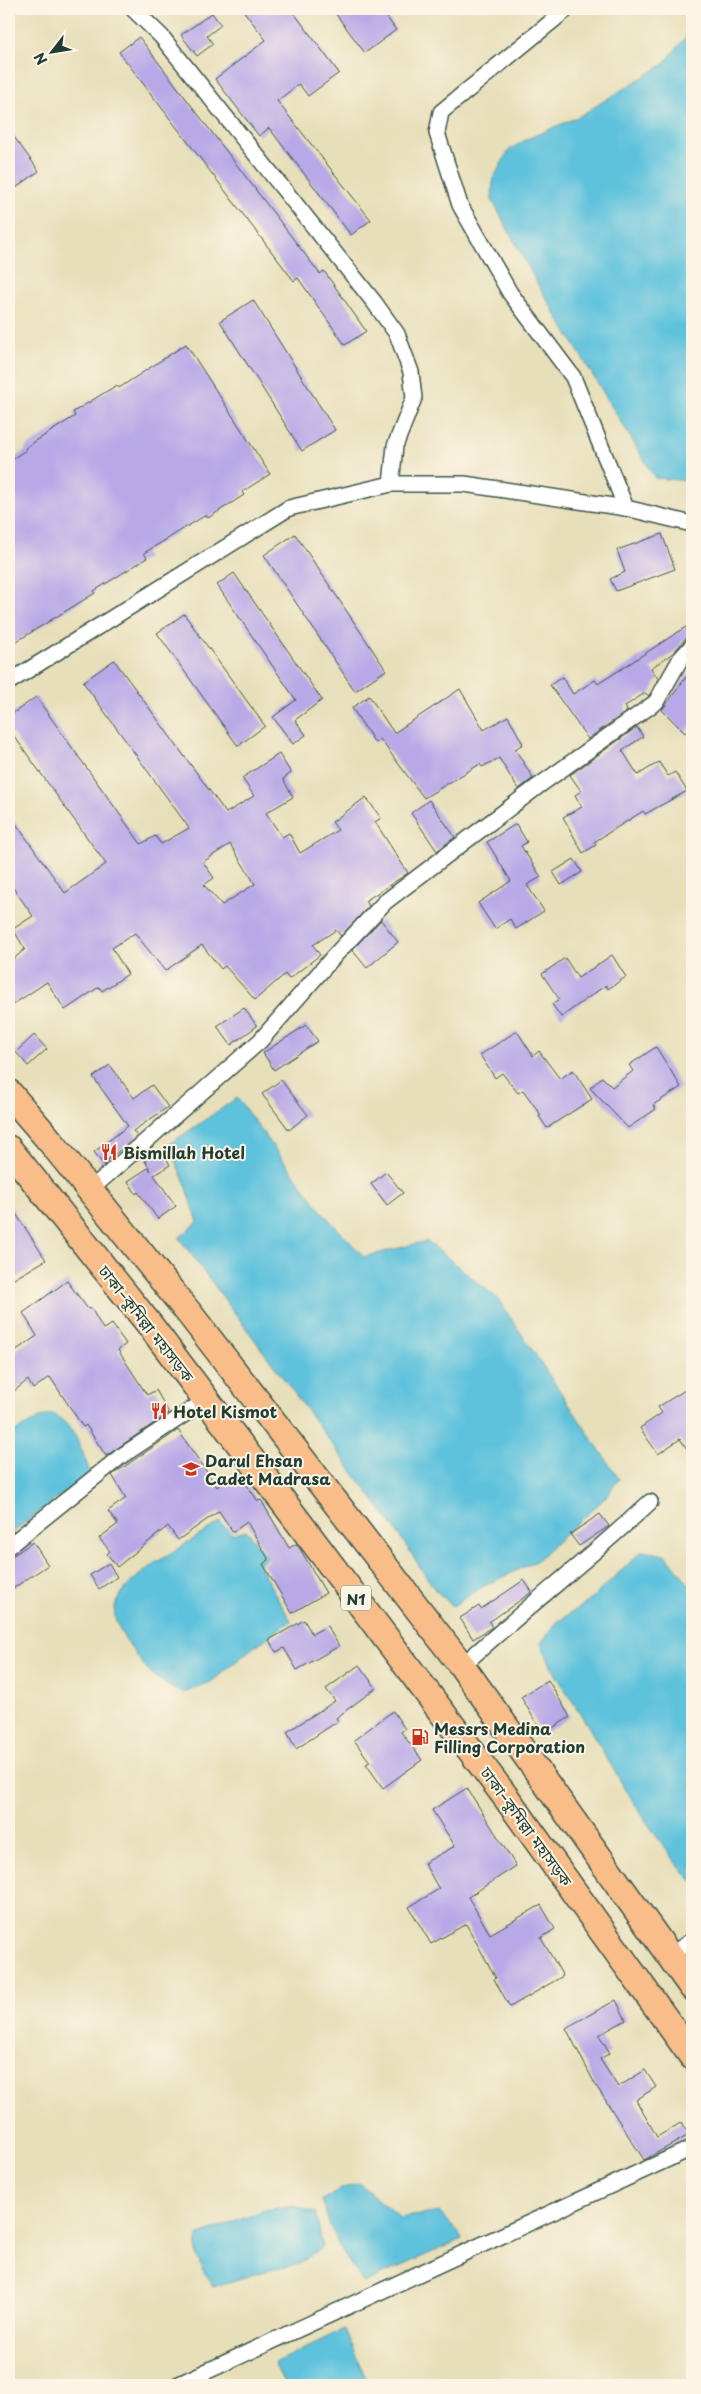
<svg xmlns="http://www.w3.org/2000/svg" width="701" height="2394" font-family="'Playpen Sans','Noto Sans Bengali',sans-serif">
	<rect width="100%" height="100%" fill="#fcf5e5"/>
	<filter id="ink" filterUnits="userSpaceOnUse"><feTurbulence type="fractalNoise" baseFrequency=".02" numOctaves="2"/><feDisplacementMap in="SourceGraphic" scale="10" xChannelSelector="R" yChannelSelector="G"/><feConvolveMatrix kernelMatrix="1 2 1 2 8 2 1 2 1" color-interpolation-filters="sRGB"/></filter>
	<filter id="wash" filterUnits="userSpaceOnUse"><feTurbulence type="fractalNoise" baseFrequency=".0096" numOctaves="4" result="noise"/><feDisplacementMap in="SourceGraphic" scale="20" xChannelSelector="R" yChannelSelector="G"/><feGaussianBlur stdDeviation="1.12" result="paint"/><feColorMatrix in="noise" values="0 0 0 0 0 0 0 0 0 0 0 0 0 0 0 0 0 1.4 0 .05"/><feComposite in="paint" operator="in"/></filter>
	<g filter="url(#wash)">
		<rect width="100%" height="100%" fill="#e7dfba"/>
		<!-- water -->
		<g fill="#5fc2dd" stroke="#3f8088">
			<path d="M 692,29 L 692,480 L 690,481 L 655,478 L 537,283 L 492,200 L 493,179 L 509,150 L 527,139 L 578,117 L 664,64 Z"/>
			<path d="M 237,1098 L 323,1213 L 364,1257 L 427,1241 L 498,1299 L 619,1479 L 605,1498 L 536,1561 L 484,1586 L 453,1606 L 435,1590 L 396,1530 L 179,1238 L 198,1222 L 186,1185 L 168,1145 Z"/>
			<path d="M 52,1414 C 75,1424 82,1451 90,1473 L 9,1535 L 9,1435 L 39,1418 Z"/>
			<path d="M 220,1522 L 232,1534 L 246,1530 L 267,1558 L 258,1564 L 291,1621 L 251,1649 L 211,1682 L 183,1693 C 157,1682 145,1669 130,1646 C 123,1635 112,1621 115,1607 C 121,1576 194,1541 220,1522 Z"/>
			<path d="M 642,1551 L 666,1555 L 692,1588 L 692,1881 C 651,1835 619,1779 588,1726 C 571,1698 553,1674 541,1643 L 557,1622 L 588,1602 Z"/>
			<path d="M 359,2183 L 400,2218 L 439,2212 L 456,2229 L 462,2239 L 363,2283 C 343,2254 331,2236 322,2200 L 341,2189 Z"/>
			<path d="M 295,2205 L 316,2213 L 322,2247 L 299,2264 L 257,2273 L 213,2287 C 202,2269 193,2257 198,2236 L 265,2210 Z"/>
			<path d="M 344,2329 L 369,2385 L 285,2385 L 274,2363 Z"/>
		</g>
		<g id="blocks">
			<!-- building -->
			<g fill="#b8a8e7" fill-rule="evenodd">
				<path d="M 242,9 L 291,9 L 339,73 L 308,96 L 299,84 L 277,101 L 371,220 L 351,235 L 269,128 L 259,136 L 215,79 L 266,40 Z"/>
				<path d="M 332,9 L 381,9 L 396,30 L 365,53 Z"/>
				<path d="M 212,13 L 221,25 L 207,36 L 213,44 L 197,56 L 181,35 Z"/>
				<path d="M 139,37 L 320,274 L 324,271 L 366,331 L 345,345 L 298,278 L 294,281 L 119,52 Z"/>
				<path d="M 9,130 L 39,171 L 9,193 Z"/>
				<path d="M 253,300 L 335,430 L 302,451 L 220,321 Z"/>
				<path d="M 186,344 L 270,474 L 242,492 L 244,495 L 208,518 L 206,515 L 144,553 L 147,558 L 94,591 L 95,593 L 9,646 L 9,461 L 26,450 L 25,448 L 75,416 L 73,412 L 117,385 L 119,388 Z"/>
				<path d="M 295,534 L 386,670 L 355,691 L 264,555 Z"/>
				<path d="M 662,534 L 675,569 L 616,591 L 610,579 L 625,572 L 617,550 Z"/>
				<path d="M 234,573 L 322,700 L 295,720 L 306,735 L 293,744 L 273,717 L 296,700 L 217,585 Z"/>
				<path d="M 184,614 L 265,726 L 238,746 L 157,633 Z"/>
				<path d="M 692,623 L 692,637 L 685,639 L 673,653 L 651,668 L 658,679 L 649,696 L 645,693 L 625,706 L 627,711 L 588,739 L 550,685 L 562,677 L 573,694 L 595,680 L 598,684 Z"/>
				<path d="M 114,660 L 226,813 L 254,796 L 242,778 L 279,754 L 291,773 L 283,779 L 293,797 L 266,813 L 282,837 L 289,833 L 300,853 L 338,830 L 332,822 L 366,797 L 381,818 L 375,822 L 408,873 L 365,901 L 369,906 L 341,936 L 336,930 L 313,945 L 320,955 L 289,979 L 285,974 L 255,1000 L 225,966 L 221,969 L 202,945 L 165,971 L 135,933 L 112,948 L 128,974 L 102,991 L 99,987 L 65,1010 L 47,982 L 9,1007 L 9,963 L 25,949 L 13,929 L 33,916 L 9,882 L 9,814 L 65,893 L 106,864 L 9,729 L 9,716 L 36,697 L 141,844 L 155,836 L 161,844 L 189,828 L 83,682 ZM 230,844 L 255,884 L 222,905 L 204,885 L 214,878 L 203,862 Z"/>
				<path d="M 692,669 L 692,726 L 685,733 L 662,710 Z"/>
				<path d="M 460,689 L 484,730 L 508,716 L 523,744 L 515,749 L 533,778 L 523,786 L 518,789 L 499,758 L 482,767 L 480,764 L 424,798 L 380,739 L 375,743 L 352,708 L 369,696 L 394,733 Z"/>
				<path d="M 637,727 L 643,737 L 622,750 L 638,775 L 659,762 L 668,776 L 675,772 L 687,791 L 645,814 L 643,811 L 594,842 L 596,845 L 583,853 L 563,817 L 582,807 L 575,795 L 581,791 L 570,775 Z"/>
				<path d="M 429,800 L 455,837 L 437,851 L 411,813 Z"/>
				<path d="M 516,824 L 527,842 L 521,846 L 541,877 L 527,885 L 544,911 L 516,929 L 510,919 L 495,929 L 478,903 L 511,881 L 487,842 Z"/>
				<path d="M 574,859 L 582,872 L 561,885 L 553,872 Z"/>
				<path d="M 381,920 L 398,942 L 367,968 L 352,950 Z"/>
				<path d="M 612,955 L 626,977 L 608,989 L 606,985 L 561,1017 L 552,1004 L 559,999 L 542,974 L 565,958 L 578,978 Z"/>
				<path d="M 244,1008 L 257,1026 L 231,1045 L 217,1026 Z"/>
				<path d="M 306,1025 L 318,1041 L 274,1070 L 263,1053 Z"/>
				<path d="M 517,1031 L 533,1056 L 539,1051 L 560,1079 L 573,1070 L 592,1099 L 547,1128 L 539,1116 L 541,1115 L 523,1090 L 518,1093 L 502,1073 L 495,1078 L 480,1055 Z"/>
				<path d="M 34,1035 L 47,1049 L 28,1066 L 16,1052 Z"/>
				<path d="M 656,1047 L 681,1087 L 653,1105 L 656,1109 L 628,1128 L 590,1088 L 602,1077 L 612,1087 L 633,1071 L 629,1065 Z"/>
				<path d="M 110,1065 L 134,1098 L 152,1085 L 168,1107 L 133,1131 L 137,1136 L 103,1164 L 94,1152 L 128,1126 L 93,1077 Z"/>
				<path d="M 281,1080 L 308,1115 L 289,1130 L 262,1094 Z"/>
				<path d="M 161,1149 L 170,1165 L 154,1175 L 176,1206 L 158,1219 L 138,1192 L 136,1194 L 128,1181 L 148,1168 L 151,1171 L 144,1159 Z"/>
				<path d="M 386,1172 L 403,1193 L 387,1205 L 371,1184 Z"/>
				<path d="M 9,1203 L 46,1260 L 9,1282 Z"/>
				<path d="M 67,1281 L 88,1309 L 91,1308 L 103,1329 L 112,1324 L 126,1344 L 118,1350 L 147,1395 L 156,1390 L 169,1413 L 106,1456 L 86,1425 L 83,1427 L 50,1377 L 33,1389 L 28,1380 L 9,1395 L 9,1355 L 37,1336 L 23,1313 Z"/>
				<path d="M 685,1390 L 692,1401 L 692,1456 L 680,1439 L 658,1454 L 640,1428 L 662,1413 L 658,1407 Z"/>
				<path d="M 178,1430 L 217,1487 L 238,1472 L 258,1501 L 261,1500 L 289,1548 L 296,1544 L 300,1549 L 326,1593 L 292,1613 L 263,1564 L 269,1560 L 247,1522 L 233,1532 L 219,1511 L 178,1540 L 168,1526 L 117,1567 L 107,1554 L 110,1551 L 99,1538 L 118,1524 L 108,1511 L 126,1498 L 112,1475 Z"/>
				<path d="M 600,1514 L 609,1526 L 579,1546 L 570,1534 Z"/>
				<path d="M 33,1542 L 48,1565 L 9,1591 L 9,1558 Z"/>
				<path d="M 109,1563 L 117,1577 L 99,1589 L 90,1575 Z"/>
				<path d="M 524,1580 L 532,1592 L 489,1622 L 492,1627 L 473,1639 L 460,1618 L 479,1606 L 481,1609 Z"/>
				<path d="M 304,1620 L 312,1634 L 327,1626 L 339,1646 L 297,1670 L 284,1648 L 276,1652 L 269,1640 Z"/>
				<path d="M 359,1665 L 376,1688 L 336,1718 L 338,1721 L 296,1749 L 287,1732 L 335,1701 L 326,1689 Z"/>
				<path d="M 548,1680 L 570,1717 L 543,1734 L 521,1697 Z"/>
				<path d="M 393,1711 L 405,1729 L 401,1732 L 422,1760 L 383,1788 L 366,1764 L 370,1762 L 354,1740 Z"/>
				<path d="M 467,1788 L 516,1866 L 468,1897 L 490,1934 L 541,1905 L 555,1929 L 541,1938 L 563,1976 L 510,2007 L 494,1979 L 496,1978 L 466,1924 L 431,1944 L 409,1907 L 439,1889 L 424,1863 L 455,1846 L 432,1810 Z"/>
				<path d="M 616,2000 L 626,2020 L 599,2035 L 610,2053 L 600,2059 L 618,2087 L 645,2070 L 656,2087 L 636,2100 L 657,2137 L 682,2122 L 689,2135 L 644,2160 L 595,2084 L 566,2028 Z"/>
			</g>
		</g>
	</g>
	<g filter="url(#ink)">
		<use href="#blocks" fill-opacity="0" stroke="#3d5548" stroke-width="1"/>
		<g fill="none" stroke-linecap="round" stroke-linejoin="round">
			<!-- street casing -->
			<g stroke="#3d5548" stroke-width="18">
				<g id="street">
					<path d="M 133,9 L 161,36 L 374,302 L 397,334 L 411,372 L 414,398 L 395,446 L 391,484"/>
					<path d="M 567,9 L 441,112 L 437,133 L 460,205 L 510,293 L 573,377 L 626,508"/>
					<path d="M 9,682 L 289,508 L 391,484 L 464,484 L 626,508 L 692,524"/>
					<path d="M 90,1190 L 260,1041 L 336,954 L 385,902 L 537,787 L 656,702 L 681,658 L 692,646"/>
					<path d="M 9,1546 L 120,1457 L 206,1400"/>
					<path d="M 462,1666 C 523,1610 589,1559 650,1502"/>
					<path d="M 670,1956 L 692,1940"/>
					<path d="M 177,2385 L 692,2148"/>
				</g>
			</g>
			<!-- highway casing -->
			<g stroke="#3d5548" stroke-width="29">
				<g id="highway">
					<path d="M 9,1093 L 51,1142 L 189,1313 L 462,1666 L 692,1987"/>
					<path d="M 9,1149 L 149,1324 L 288,1508 L 508,1800 L 692,2056"/>
				</g>
			</g>
			<!-- street -->
			<use href="#street" stroke="#fff" stroke-width="15"/>
			<!-- highway -->
			<use href="#highway" stroke="#f8bd88" stroke-width="26"/>
		</g>
	</g>
	<!-- icons -->
	<defs>
		<g id="restaurant-bare" transform="scale(1.35)"><path d="M-5-6h1v4h1v-4h1v4h1v-4h1v5L-1.5 .5V6h-2V.5L-5-1ZM5-6V6H3V1.5H1.5Q1.5-4 5-6Z" fill="#c8321e" stroke="#fcf5e5" stroke-width="2.5" paint-order="stroke"/></g>
		<g id="school-bare" transform="scale(1.35)"><path d="M0-5L7-2L0 1L-7-2ZM-4 1L0 2.5L4 1V4Q0 6-4 4Z" fill="#c8321e" stroke="#fcf5e5" stroke-width="2.5" paint-order="stroke"/></g>
		<g id="fuel-bare" transform="scale(1.35)"><path d="M-5.5-6h7V0h2V4h1.3V-2.5L3-4.5l.8-.8L6-3V5H2.5V1h-1V6h-7ZM-4.2-4.7v3.2H.2V-4.7Z" fill="#c8321e" stroke="#fcf5e5" stroke-width="2.5" paint-order="stroke"/></g>
	</defs>
	<g fill-rule="evenodd">
		<use href="#restaurant-bare" x="109" y="1152"/>
		<use href="#restaurant-bare" x="159" y="1411"/>
		<use href="#school-bare" x="191" y="1469"/>
		<use href="#fuel-bare" x="420" y="1737"/>
	</g>
	<g text-anchor="middle" dominant-baseline="central" stroke-width="4" stroke-linejoin="round" paint-order="stroke">
		<!-- shield labels -->
		<rect fill="#fcf5e5" stroke="#617469" stroke-width="1" x="341" y="1585.5" width="30" height="25" rx="4"/>
		<g font-size="15" font-weight="bold" fill="#1f3d34">
			<text x="356" y="1598">N1</text>
		</g>
		<!-- poi labels -->
		<g font-size="16" font-weight="bold" fill="#1f3d34" stroke="#fcf5e5" text-anchor="start">
			<text x="123" y="1152">Bismillah Hotel</text>
			<text x="173" y="1411">Hotel Kismot</text>
			<text x="205" y="1460">Darul Ehsan<tspan x="205" dy="18">Cadet Madrasa</tspan></text>
			<text x="434" y="1728">Messrs Medina<tspan x="434" dy="18">Filling Corporation</tspan></text>
		</g>
		<!-- street labels -->
		<g font-size="16" fill="#1f3d34" stroke="#fcf5e5">
			<text transform="translate(147 1323) rotate(52)">ঢাকা–কুমিল্লা মহাসড়ক</text>
			<text transform="translate(527 1826) rotate(54)">ঢাকা–কুমিল্লা মহাসড়ক</text>
		</g>
	</g>
	<!-- margin -->
	<rect width="701" height="2394" fill="none" stroke="#fcf5e5" stroke-width="30"/>
	<!-- north arrow -->
	<g transform="translate(52 52) rotate(239)" stroke="#fcf5e5" stroke-width="4" paint-order="stroke">
	<path d="M0-4L9 19L0 12L-9 19Z" fill="#1f3d34"/>
	<text y="-8" font-size="14" font-weight="bold" text-anchor="middle" fill="#1f3d34">N</text>
	</g>
</svg>
